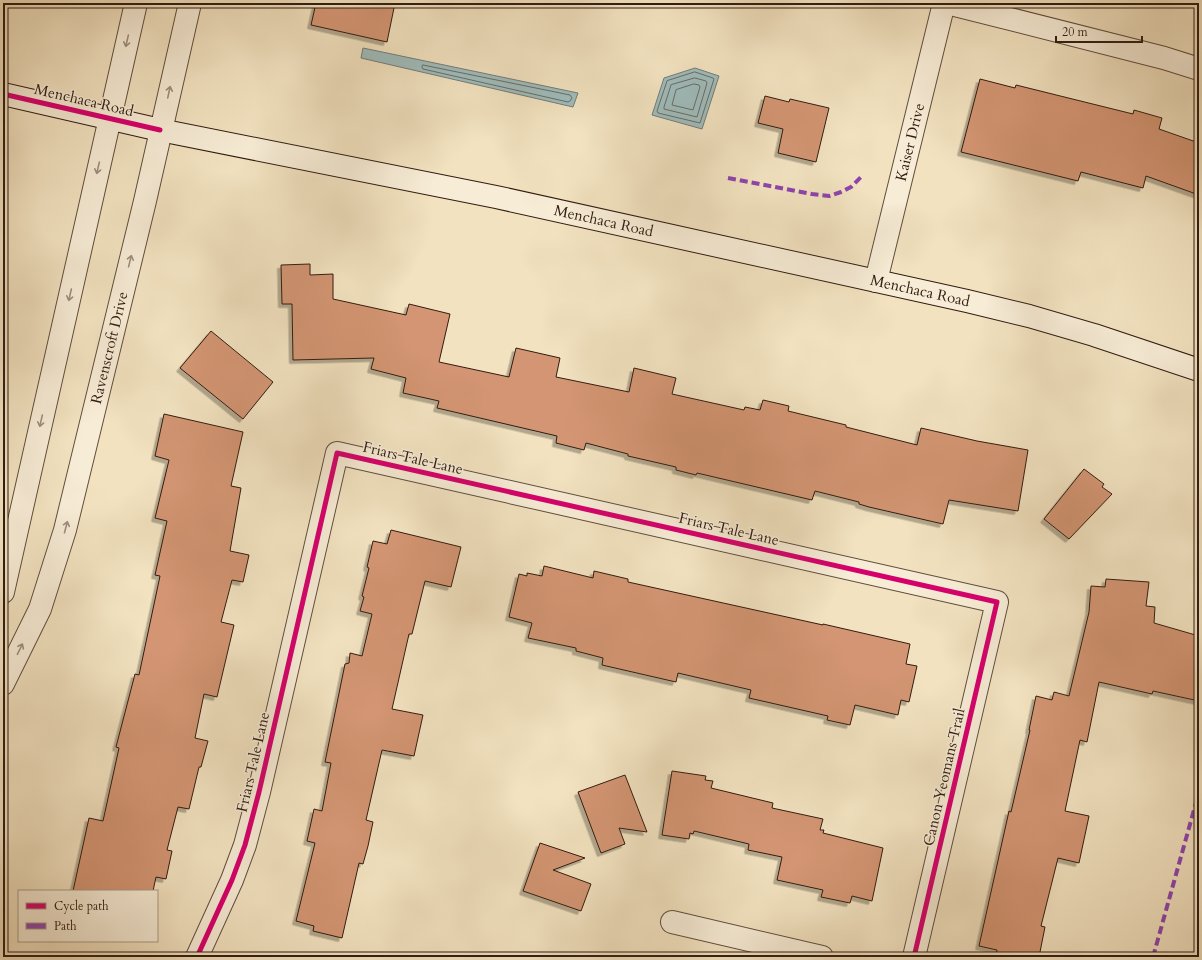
<svg xmlns="http://www.w3.org/2000/svg" width="1202" height="960" font-family="Cardo,serif">
	<defs>
		<filter id="shadow"><feDropShadow dx="-3.5" dy="3.5" stdDeviation="0" flood-color="#0004"/></filter>
	</defs>
	<rect width="100%" height="100%" fill="#f2e2c0"/>
	<filter id="stains"><feTurbulence type="fractalNoise" baseFrequency=".005" numOctaves="4"/><feColorMatrix values="0 0 0 0 .2 0 0 0 0 .09 0 0 0 0 .02 0 0 0 .5 -.17"/></filter>
	<radialGradient id="worn" r=".72"><stop offset=".6" stop-color="#630" stop-opacity="0"/><stop offset="1" stop-color="#630" stop-opacity=".3"/></radialGradient>
	<!-- water -->
	<g fill="#9fbcbc" stroke="#737c78">
		<path d="M 363,48 L 578,93 L 573,107 L 361,58 Z"/>
		<path d="M 695,68 L 719,76 L 702,129 L 652,115 L 664,78 Z"/>
	</g>
	<g fill="none" stroke-linecap="round" stroke-linejoin="round">
		<!-- shore -->
		<g stroke="#686c66" stroke-width="1">
			<path d="M 423,65 L 570,95 L 572,98 L 570,101 L 568,102 L 423,69 L 422,67 Z"/>
			<path d="M 695,72 L 713,78 L 714,79 L 700,123 L 658,113 L 657,111 L 667,81 Z"/>
			<path d="M 695,78 L 706,81 L 707,83 L 697,117 L 664,109 L 664,107 L 671,85 Z"/>
			<path d="M 694,84 L 699,85 L 700,87 L 693,110 L 672,105 L 676,90 Z"/>
		</g>
	</g>
	<!-- building -->
	<g fill="#d39573" stroke="#311c11" filter="url(#shadow)">
		<path d="M 316,3 L 395,3 L 387,42 L 311,25 Z"/>
		<path d="M 980,79 L 1015,88 L 1016,85 L 1133,114 L 1134,110 L 1162,118 L 1159,129 L 1199,143 L 1199,195 L 1146,176 L 1143,188 L 1081,172 L 1078,181 L 961,152 Z"/>
		<path d="M 765,96 L 789,102 L 790,99 L 829,108 L 816,162 L 778,153 L 783,129 L 758,123 Z"/>
		<path d="M 310,264 L 310,275 L 333,274 L 333,299 L 406,315 L 409,304 L 450,314 L 439,362 L 509,377 L 516,348 L 560,358 L 556,377 L 629,392 L 634,368 L 676,378 L 672,394 L 744,410 L 745,407 L 760,410 L 763,400 L 789,406 L 788,411 L 846,425 L 846,427 L 917,445 L 921,428 L 977,441 L 1028,450 L 1018,511 L 949,500 L 943,524 L 869,507 L 859,504 L 859,502 L 815,491 L 812,500 L 697,473 L 696,475 L 676,470 L 676,467 L 628,456 L 628,454 L 586,443 L 584,450 L 556,443 L 557,436 L 437,408 L 439,401 L 403,393 L 406,378 L 371,369 L 374,358 L 293,360 L 292,304 L 282,304 L 281,265 Z"/>
		<path d="M 211,331 L 273,382 L 243,419 L 180,368 Z"/>
		<path d="M 164,414 L 243,432 L 231,486 L 241,488 L 230,551 L 249,555 L 243,582 L 232,580 L 221,622 L 234,625 L 217,697 L 204,694 L 195,738 L 208,741 L 201,767 L 199,767 L 189,809 L 178,807 L 167,850 L 172,851 L 166,879 L 156,877 L 153,891 L 73,891 L 89,818 L 103,821 L 119,748 L 116,747 L 135,674 L 139,675 L 160,576 L 155,575 L 167,521 L 155,518 L 169,460 L 155,456 Z"/>
		<path d="M 1084,469 L 1104,484 L 1102,487 L 1112,494 L 1069,539 L 1044,519 Z"/>
		<path d="M 391,530 L 461,547 L 451,587 L 425,581 L 412,634 L 409,634 L 392,709 L 423,715 L 414,756 L 382,750 L 366,820 L 373,822 L 368,846 L 363,864 L 359,863 L 342,938 L 313,931 L 314,926 L 296,921 L 315,843 L 307,841 L 314,809 L 322,811 L 331,763 L 325,762 L 345,664 L 349,663 L 350,653 L 362,656 L 372,614 L 360,611 L 364,597 L 362,596 L 369,568 L 367,567 L 373,541 L 387,544 Z"/>
		<path d="M 544,566 L 593,578 L 594,571 L 628,579 L 628,582 L 823,625 L 823,624 L 910,644 L 906,664 L 917,666 L 909,702 L 901,700 L 898,715 L 855,705 L 850,725 L 827,720 L 828,716 L 749,698 L 751,690 L 678,673 L 676,682 L 602,665 L 603,658 L 576,651 L 576,648 L 528,638 L 532,623 L 509,617 L 519,574 L 527,576 L 527,573 L 542,576 Z"/>
		<path d="M 1106,579 L 1149,582 L 1146,606 L 1155,607 L 1154,623 L 1199,636 L 1199,701 L 1153,691 L 1152,694 L 1099,682 L 1087,742 L 1080,740 L 1065,811 L 1089,816 L 1079,863 L 1058,858 L 1041,926 L 1045,927 L 1039,957 L 996,957 L 997,950 L 979,946 L 1009,811 L 1011,812 L 1030,730 L 1029,730 L 1036,696 L 1052,700 L 1054,692 L 1069,696 L 1089,612 L 1091,586 L 1105,587 Z"/>
		<path d="M 672,771 L 706,776 L 705,780 L 713,781 L 711,788 L 773,803 L 772,808 L 823,819 L 820,830 L 824,830 L 823,833 L 883,848 L 872,901 L 852,896 L 850,903 L 821,897 L 823,890 L 777,880 L 782,857 L 748,850 L 749,844 L 694,831 L 693,834 L 690,833 L 689,839 L 662,835 Z"/>
		<path d="M 625,775 L 647,832 L 619,828 L 625,844 L 601,853 L 578,792 Z"/>
		<path d="M 540,843 L 585,858 L 553,870 L 591,884 L 581,911 L 523,891 Z"/>
	</g>
	<g fill="none" stroke-linecap="round" stroke-linejoin="round">
		<!-- street casing -->
		<g stroke="#614e3d" stroke-width="24">
			<g id="street">
				<path d="M 947,3 L 1164,58 L 1199,69"/>
				<path id="s1" d="M 876,281 L 944,3"/>
				<path d="M 3,592 L 136,3"/>
				<path id="s2" d="M 3,684 L 40,609 L 65,530 L 145,201 L 190,3"/>
				<path d="M 672,922 L 822,957"/>
				<path d="M 197,957 L 232,880 L 245,845 L 259,792 L 337,453 L 997,602 L 914,957"/>
			</g>
		</g>
		<!-- secondary casing -->
		<g stroke="#311c11" stroke-width="24">
			<g id="secondary">
				<path id="s3" d="M 3,94 L 160,130 L 496,197 L 967,301 L 1029,316 L 1094,335 L 1199,370"/>
			</g>
		</g>
		<!-- street -->
		<use href="#street" stroke="#f7ecd6" stroke-width="22"/>
		<!-- secondary -->
		<use href="#secondary" stroke="#f7ecd6" stroke-width="22"/>
		<!-- quiet -->
		<g stroke="#8e44ad" stroke-width="4" stroke-dasharray="8 4" stroke-linecap="butt">
			<path d="M 728,178 L 812,194 L 829,196 L 841,192 L 851,187 L 861,177"/>
			<path d="M 1153,957 L 1199,792"/>
		</g>
		<!-- cycleway casing -->
		<g stroke="#f7ecd6" stroke-width="8">
			<g id="cycleway">
				<path d="M 3,94 L 160,130"/>
				<path d="M 197,957 L 232,880 L 245,845 L 259,792 L 337,453 L 997,602 L 914,957"/>
			</g>
		</g>
		<!-- cycleway -->
		<use href="#cycleway" stroke="#d6006c" stroke-width="5"/>
	</g>
	<!-- one-way arrows -->
	<defs><path id="oneway-shaft" d="M-6 0H5M1.5-3L5.5 0L1.5 3" fill="none" stroke-width="1.6" stroke-linecap="round" stroke-linejoin="round"/></defs>
	<g stroke="#9e8e7d">
		<use href="#oneway-shaft" transform="translate(127 41) rotate(103)"/>
		<use href="#oneway-shaft" transform="translate(169 92) rotate(-78)"/>
		<use href="#oneway-shaft" transform="translate(98 168) rotate(103)"/>
		<use href="#oneway-shaft" transform="translate(130 261) rotate(-76)"/>
		<use href="#oneway-shaft" transform="translate(70 295) rotate(103)"/>
		<use href="#oneway-shaft" transform="translate(41 421) rotate(103)"/>
		<use href="#oneway-shaft" transform="translate(66 527) rotate(-75)"/>
		<use href="#oneway-shaft" transform="translate(20 649) rotate(-64)"/>
	</g>
	<g text-anchor="middle" dominant-baseline="central" stroke-width="3" stroke-linejoin="round" paint-order="stroke">
		<!-- street labels -->
		<g font-size="15" fill="#311c11" stroke="#f7ecd6">
			<text transform="translate(84 100) rotate(13)">Menchaca Road</text>
			<text stroke="none"><textPath href="#s1" startOffset="143">Kaiser Drive</textPath></text>
			<text stroke="none"><textPath href="#s3" startOffset="614">Menchaca Road</textPath></text>
			<text stroke="none"><textPath href="#s3" startOffset="938">Menchaca Road</textPath></text>
			<text stroke="none"><textPath href="#s2" startOffset="354">Ravenscroft Drive</textPath></text>
			<text transform="translate(413 458) rotate(13)">Friars Tale Lane</text>
			<text transform="translate(729 529) rotate(13)">Friars Tale Lane</text>
			<text transform="translate(253 762) rotate(-77)">Friars Tale Lane</text>
			<text transform="translate(944 777) rotate(-77)">Canon Yeomans Trail</text>
		</g>
	</g>
	<!-- margin -->
	<rect width="1202" height="960" fill="none" stroke="#f2e2c0" stroke-width="16"/>
	<rect x="4" y="4" width="1194" height="952" fill="none" stroke="#311c11" stroke-width="2"/>
	<rect x="8" y="8" width="1186" height="944" fill="none" stroke="#311c11"/>
	<!-- legend -->
	<rect x="18" y="890" width="140" height="52" fill="#f7ecd6" stroke="#a89987"/>
	<rect x="26" y="903" width="20" height="6" fill="#d6006c" stroke="#a89987"/>
	<text x="54" y="910" font-size="12" fill="#311c11">Cycle path</text>
	<rect x="26" y="923" width="20" height="6" fill="#8e44ad" stroke="#a89987"/>
	<text x="54" y="930" font-size="12" fill="#311c11">Path</text>
	<!-- scale -->
	<path d="M1056 36v6h86v-6" fill="none" stroke="#311c11" stroke-width="2"/>
	<text x="1062" y="36" font-size="12" fill="#311c11" stroke="#f7ecd6" stroke-width="3" paint-order="stroke">20 m</text>
	<rect width="100%" height="100%" filter="url(#stains)"/>
	<rect width="100%" height="100%" fill="url(#worn)"/>
</svg>
